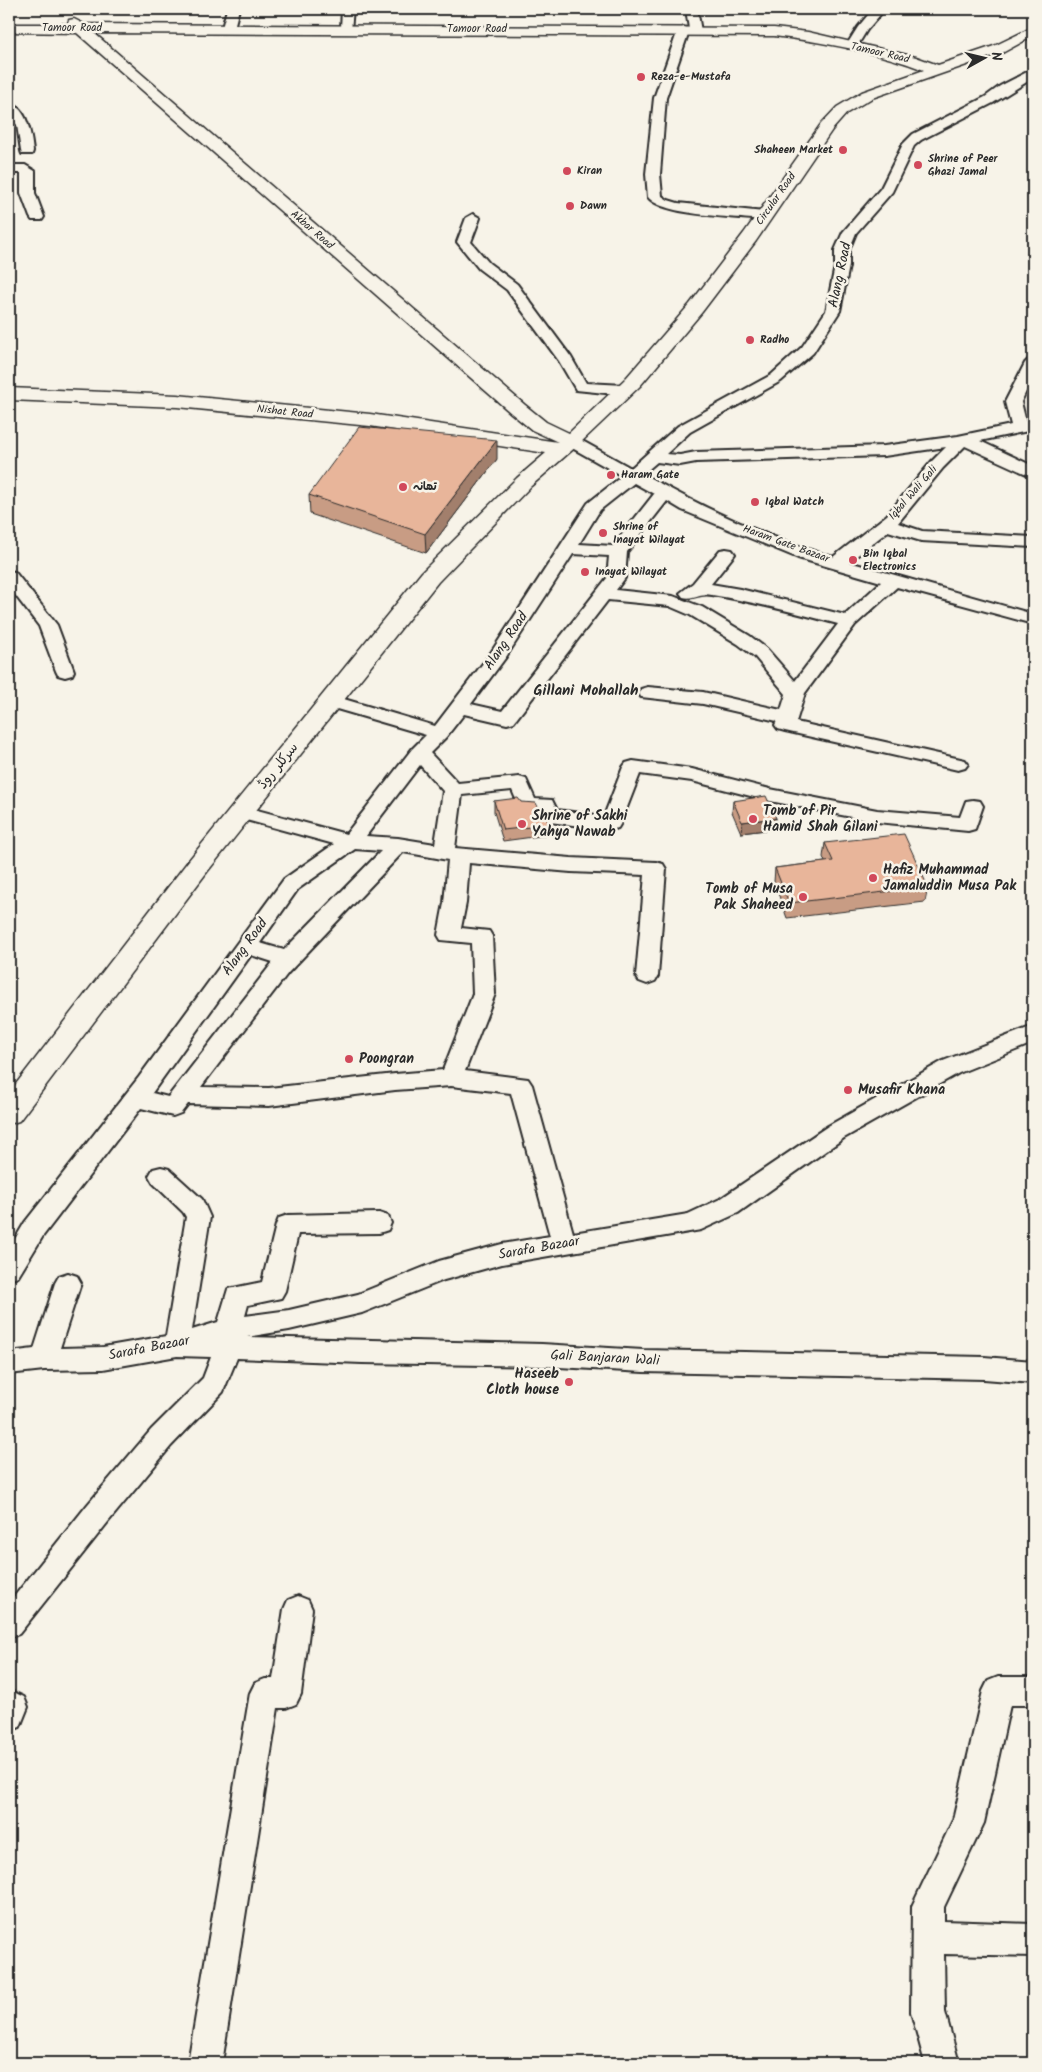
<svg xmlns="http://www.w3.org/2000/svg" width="1042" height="2072" font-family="Kalam,'Playpen Sans Arabic',sans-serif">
	<rect width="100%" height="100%" fill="#f7f3e8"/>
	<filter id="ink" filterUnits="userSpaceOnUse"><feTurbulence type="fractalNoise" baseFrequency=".02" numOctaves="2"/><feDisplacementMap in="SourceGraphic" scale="10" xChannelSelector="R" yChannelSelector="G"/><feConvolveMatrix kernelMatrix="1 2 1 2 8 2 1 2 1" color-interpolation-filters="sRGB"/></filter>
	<g filter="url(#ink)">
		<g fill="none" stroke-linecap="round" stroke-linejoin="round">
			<!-- street casing -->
			<g stroke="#2b2b2b" stroke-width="4">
				<g id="street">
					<path d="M 227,9 L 239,9 L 234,28 L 228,31 L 222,28 Z"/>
					<path d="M 342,9 L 353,9 L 351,30 L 343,30 L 341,28 Z"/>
					<path d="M 686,9 L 697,9 L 701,31 L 695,34 L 689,31 L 666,98 L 660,174 L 662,196 L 668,200 L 678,203 L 764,212 L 771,216 L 769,219 L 764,220 C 739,217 662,216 648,197 L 646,174 L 654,98 L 678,30 L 684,27 L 689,29 Z"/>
					<path d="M 873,9 L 885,9 L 867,30 L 856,48 L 848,48 L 846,46 L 858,27 Z"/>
					<path d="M 1033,69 L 1033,78 L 993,103 L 921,140 L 914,146 L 892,192 L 856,233 L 849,250 L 849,266 L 840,311 L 813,353 L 781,381 L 690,432 L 666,454 L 680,455 L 696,452 L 884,446 L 958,436 L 1011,425 L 1005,402 L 1025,363 L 1028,360 L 1033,359 L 1033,377 L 1021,402 L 1026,422 L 1033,420 L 1033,430 L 980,441 L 1033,466 L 1033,477 L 965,446 L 943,468 L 898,523 L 922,531 L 1033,537 L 1033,547 L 921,541 L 888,531 L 849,562 L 1033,614 L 1033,624 L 897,587 L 855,625 L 805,693 L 796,722 L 965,760 L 968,764 L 965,768 L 958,770 L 785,731 L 778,729 L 775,725 L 777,721 L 703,704 L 641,697 L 639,693 L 641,689 L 648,687 L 703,692 L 781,710 L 786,694 L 755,657 L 738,644 L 690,615 L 669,606 L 608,600 L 514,722 L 507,724 L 464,714 L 446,737 L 430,753 L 458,783 L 519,777 L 526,779 L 535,799 L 552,800 L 557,810 L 604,816 L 623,767 L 626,763 L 633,761 L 692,769 L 770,789 L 877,810 L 960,817 L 966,801 L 973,800 L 980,801 L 983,806 L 975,829 L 968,831 L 877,822 L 770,801 L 692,781 L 640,774 L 621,823 L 618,828 L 611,830 L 542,821 L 537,812 L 521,811 L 512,790 L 462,795 L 455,848 L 571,858 L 656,862 L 663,864 L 666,869 L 658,976 L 655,981 L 647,984 L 639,981 L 636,976 L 645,875 L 571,872 L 469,863 L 466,903 L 461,928 L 489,931 L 492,936 L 495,994 L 465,1071 L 528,1079 L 532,1085 L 573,1233 L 688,1214 L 720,1199 L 828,1126 L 943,1061 L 1033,1026 L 1033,1043 L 959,1073 L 844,1138 L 738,1213 L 701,1230 L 502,1264 L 444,1280 L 362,1313 L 289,1330 L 247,1337 L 542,1344 L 643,1350 L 984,1357 L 1033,1361 L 1033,1383 L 984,1379 L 643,1372 L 542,1366 L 362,1363 L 237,1358 L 223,1392 L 171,1446 L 108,1522 L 19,1634 L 9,1638 L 9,1603 L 88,1504 L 151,1430 L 203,1378 L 211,1357 L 177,1356 L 103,1369 L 44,1370 L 9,1374 L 9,1352 L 34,1349 L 55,1283 L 59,1276 L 68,1273 L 77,1276 L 81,1283 L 60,1348 L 103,1347 L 166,1336 L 186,1217 L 183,1212 L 153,1183 L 149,1176 L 153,1169 L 161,1167 L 169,1169 L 202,1199 L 210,1217 L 192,1330 L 218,1322 L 228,1289 L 262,1282 L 276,1225 L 279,1218 L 288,1215 L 379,1213 L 388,1216 L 391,1223 L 388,1230 L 379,1233 L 298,1234 L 285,1291 L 281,1298 L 248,1305 L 245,1316 L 289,1310 L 358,1294 L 439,1261 L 502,1244 L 550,1236 L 511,1093 L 451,1086 L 395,1090 L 269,1106 L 188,1104 L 181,1113 L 173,1116 L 141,1108 L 43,1236 L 18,1277 L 9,1280 L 9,1249 L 25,1222 L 139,1077 L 284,879 L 334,844 L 235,817 L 232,812 L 235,807 L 242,806 L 346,834 L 412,749 L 426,735 L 323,705 L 321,701 L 323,697 L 330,695 L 337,697 L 435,726 L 490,654 L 588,503 L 622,476 L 565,444 L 563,441 L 565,438 L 577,438 L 631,468 L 678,426 L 771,375 L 802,347 L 826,311 L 835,266 L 835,250 L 843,232 L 881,188 L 903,144 L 913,134 L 985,97 L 1000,86 ZM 946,447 L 931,462 L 887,515 L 833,557 C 768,538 703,508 643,474 L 657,462 L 680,465 L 696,462 L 884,456 ZM 634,483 L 654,494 L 613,546 L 579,544 L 600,510 ZM 667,501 L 682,510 L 798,558 L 881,582 L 845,615 L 740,589 L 711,584 L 735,554 L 732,550 L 726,549 L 720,550 L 693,583 L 680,593 L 683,597 C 695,600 698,592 712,595 C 755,602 796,613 838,624 L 795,681 L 767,649 L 750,636 L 702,607 L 673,596 L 616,590 L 625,578 L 627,552 ZM 573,554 L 609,556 L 607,578 L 502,711 L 471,704 L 506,657 ZM 420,765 L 443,791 L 435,844 L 398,838 L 366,836 ZM 355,849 L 381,851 L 284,950 L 260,943 L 298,889 ZM 403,852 L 448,860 L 444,903 L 438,935 L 441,940 L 471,943 L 473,994 L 443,1070 L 395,1074 L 269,1088 L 201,1087 L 288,973 ZM 251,955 L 273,962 L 168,1097 L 152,1093 Z"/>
					<path d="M 9,103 C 28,108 31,135 33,151 L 32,154 L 22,154 L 21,151 L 17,125 L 9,115 Z"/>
					<path d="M 9,165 L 25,165 L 35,171 L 35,193 L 44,217 L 42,220 L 32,220 L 30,217 L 21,193 L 21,173 L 9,173 Z"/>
					<path d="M 473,214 L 480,218 L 471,242 L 489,263 L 517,284 L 571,357 L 586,383 L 625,385 L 630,387 L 633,390 L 630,393 L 625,395 L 576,390 L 559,361 L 507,290 L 479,269 L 457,242 L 466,218 Z"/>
					<path d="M 9,571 L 15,572 L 57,625 L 74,671 L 72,675 L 65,677 L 58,675 L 56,671 L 39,626 L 9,587 Z"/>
					<path d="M 298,1596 L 308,1600 L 312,1609 L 301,1694 L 296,1704 L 286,1708 L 278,1708 L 222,2063 L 188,2063 L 250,1693 L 255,1683 L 265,1679 L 273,1679 L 284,1609 L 288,1600 Z"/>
					<path d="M 998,1677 L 1033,1677 L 1033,1705 L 1010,1705 L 984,1823 L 944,1907 L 944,1921 L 1033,1924 L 1033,1956 L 944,1954 L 945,2012 L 959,2063 L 925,2063 L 911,2012 L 912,1906 L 953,1820 L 983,1691 L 988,1681 Z"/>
					<path d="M 9,1690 L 24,1697 L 28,1707 L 20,1727 L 9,1731 Z"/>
				</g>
			</g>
			<!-- secondary casing -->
			<g stroke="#2b2b2b" stroke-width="3">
				<path id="secondary" d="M 74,19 L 84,24 L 774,28 L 808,32 L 916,57 L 938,65 L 994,46 L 1033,27 L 1033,36 L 1004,52 L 872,98 L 847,113 L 832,130 L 756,241 L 702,312 L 640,386 L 578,445 L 531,486 L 438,582 L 207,872 L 19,1121 L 9,1124 L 9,1093 L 189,860 L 422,572 L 517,478 L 546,453 L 370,426 L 177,407 L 9,400 L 9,388 L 177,395 L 370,414 L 558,442 L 532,430 L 511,413 L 77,33 L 9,32 L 9,24 L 68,24 L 69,20 ZM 94,33 L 774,36 C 823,42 878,52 924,70 L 862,92 L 837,107 L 821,124 L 744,233 L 690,304 L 626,378 L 569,433 L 546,422 L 525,405 Z"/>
			</g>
			<!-- street -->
			<use href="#street" fill="#f7f3e8" fill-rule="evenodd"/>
			<!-- secondary -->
			<use href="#secondary" fill="#f7f3e8" fill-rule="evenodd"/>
		</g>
		<!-- wall -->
		<g fill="#c89c84" stroke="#2b2b2b">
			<path d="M 497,459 L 426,553 L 310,514 L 309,495 Z"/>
			<path d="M 494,801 L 521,802 L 549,825 L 548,835 L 503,841 L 494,812 Z"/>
			<path d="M 733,801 L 776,818 L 774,829 L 741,833 L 732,812 Z"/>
			<path d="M 825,843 L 928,887 L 925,902 L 787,918 L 774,882 L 775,868 L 825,862 L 823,857 Z"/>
		</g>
		<!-- shaded-wall -->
		<g fill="#a27f6c" stroke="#2b2b2b">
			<path d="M 497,440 L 497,459 L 426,553 L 425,534 Z"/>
			<path d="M 776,818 L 774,829 L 741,833 L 742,822 Z"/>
		</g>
		<!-- building -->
		<g fill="#e8b59a" stroke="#2b2b2b">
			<path d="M 359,427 L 497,440 L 425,534 L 309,495 Z"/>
			<path d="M 766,796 L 776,818 L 742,822 L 733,801 Z"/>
			<path d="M 518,798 L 521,802 L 536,803 L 540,811 L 545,813 L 549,825 L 503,830 L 494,801 Z"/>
			<path d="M 904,834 L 928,887 L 789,903 L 775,868 L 833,861 L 825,843 Z"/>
		</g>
	</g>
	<!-- markers -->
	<g fill="#d1495b" stroke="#f7f3e8" stroke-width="2">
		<circle cx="641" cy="77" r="5"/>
		<circle cx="843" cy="150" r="5"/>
		<circle cx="918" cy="165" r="5"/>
		<circle cx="567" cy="171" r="5"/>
		<circle cx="570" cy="206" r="5"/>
		<circle cx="750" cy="340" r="5"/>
		<circle cx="611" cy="475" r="5"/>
		<circle cx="403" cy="487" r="5"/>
		<circle cx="755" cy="502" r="5"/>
		<circle cx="603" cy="533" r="5"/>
		<circle cx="853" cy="560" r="5"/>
		<circle cx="585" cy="572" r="5"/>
		<circle cx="753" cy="819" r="5"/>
		<circle cx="522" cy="824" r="5"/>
		<circle cx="873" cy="878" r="5"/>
		<circle cx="803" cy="897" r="5"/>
		<circle cx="349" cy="1059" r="5"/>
		<circle cx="848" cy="1090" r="5"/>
		<circle cx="569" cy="1382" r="5"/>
	</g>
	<g text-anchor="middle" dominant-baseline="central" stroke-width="5" stroke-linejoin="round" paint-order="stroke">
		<!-- far-street labels -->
		<g font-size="11" fill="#2b2b2b" stroke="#f7f3e8">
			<text x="72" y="28">Tamoor Road</text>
			<text x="477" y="29">Tamoor Road</text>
			<text transform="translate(880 53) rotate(13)">Tamoor Road</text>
			<text transform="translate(776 199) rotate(-55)">Circular Road</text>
			<text transform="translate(312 230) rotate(41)">Akbar Road</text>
			<text transform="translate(285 412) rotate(6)">Nishat Road</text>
			<text transform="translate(913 493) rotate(-49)">Iqbal Wali Gali</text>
			<text transform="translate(786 544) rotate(20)">Haram Gate Bazaar</text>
		</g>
		<!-- far-poi labels -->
		<g font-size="11" font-weight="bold" fill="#2b2b2b" stroke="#f7f3e8" text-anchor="start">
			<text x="651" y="77">Reza-e-Mustafa</text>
			<text x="833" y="150" text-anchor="end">Shaheen Market</text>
			<text x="928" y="159">Shrine of Peer<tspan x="928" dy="13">Ghazi Jamal</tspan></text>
			<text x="577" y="171">Kiran</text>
			<text x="580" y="206">Dawn</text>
			<text x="760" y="340">Radho</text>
			<text x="621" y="475">Haram Gate</text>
			<text x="413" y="487">تھانہ</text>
			<text x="765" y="502">Iqbal Watch</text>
			<text x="613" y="527">Shrine of<tspan x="613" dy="13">Inayat Wilayat</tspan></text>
			<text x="863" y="554">Bin Iqbal<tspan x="863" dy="13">Electronics</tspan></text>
			<text x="595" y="572">Inayat Wilayat</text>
		</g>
		<!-- street labels -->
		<g font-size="14" fill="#2b2b2b" stroke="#f7f3e8">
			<text transform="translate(840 275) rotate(-78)">Alang Road</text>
			<text transform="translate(506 641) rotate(-56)">Alang Road</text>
			<text transform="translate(278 766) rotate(-51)">سرکلر روڈ</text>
			<text transform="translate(245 947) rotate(-54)">Alang Road</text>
			<text transform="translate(539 1248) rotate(-10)">Sarafa Bazaar</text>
			<text transform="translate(149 1348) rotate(-11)">Sarafa Bazaar</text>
			<text transform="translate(605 1358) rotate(3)">Gali Banjaran Wali</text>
		</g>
		<!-- poi labels -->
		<g font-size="14" font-weight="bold" fill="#2b2b2b" stroke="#f7f3e8" text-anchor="start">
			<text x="763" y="811">Tomb of Pir<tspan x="763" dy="16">Hamid Shah Gilani</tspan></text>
			<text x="532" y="816">Shrine of Sakhi<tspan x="532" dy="16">Yahya Nawab</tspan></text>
			<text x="883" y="870">Hafiz Muhammad<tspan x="883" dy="16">Jamaluddin Musa Pak</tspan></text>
			<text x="793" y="889" text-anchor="end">Tomb of Musa<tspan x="793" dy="16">Pak Shaheed</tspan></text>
			<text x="359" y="1059">Poongran</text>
			<text x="858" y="1090">Musafir Khana</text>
			<text x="559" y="1374" text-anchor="end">Haseeb<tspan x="559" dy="16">Cloth house</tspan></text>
		</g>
		<!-- neighbourhood labels -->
		<g font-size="15" font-weight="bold" fill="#2b2b2b" stroke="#f7f3e8">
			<text x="586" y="691">Gillani Mohallah</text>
		</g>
	</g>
	<!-- margin -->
	<rect width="1042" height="2072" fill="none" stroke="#f7f3e8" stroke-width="30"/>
	<rect x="15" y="15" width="1012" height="2042" fill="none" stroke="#2b2b2b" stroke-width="2" filter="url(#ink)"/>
	<!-- north arrow -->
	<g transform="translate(984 58) rotate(82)" stroke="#f7f3e8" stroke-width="4" paint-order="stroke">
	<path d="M0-4L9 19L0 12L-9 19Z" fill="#2b2b2b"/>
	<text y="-8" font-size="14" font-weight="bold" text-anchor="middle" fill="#2b2b2b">N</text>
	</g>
</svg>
